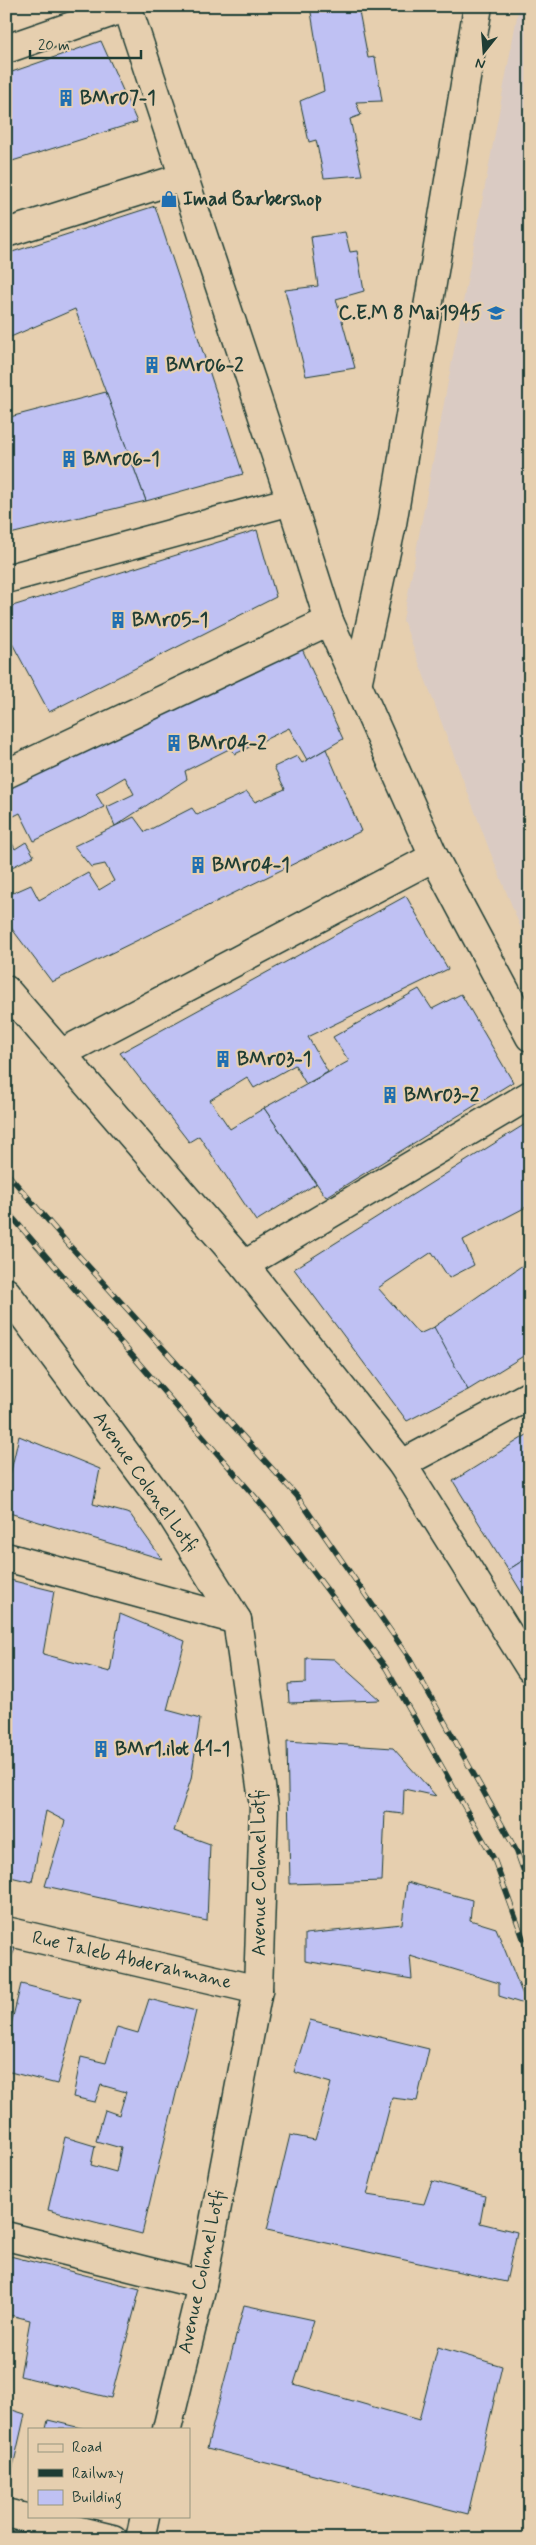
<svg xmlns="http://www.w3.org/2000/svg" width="536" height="2545" font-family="Mynerve,sans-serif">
	<rect width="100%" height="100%" fill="#e6cfaf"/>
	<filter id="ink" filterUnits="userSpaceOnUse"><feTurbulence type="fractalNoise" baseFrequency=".02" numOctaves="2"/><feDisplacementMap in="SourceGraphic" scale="10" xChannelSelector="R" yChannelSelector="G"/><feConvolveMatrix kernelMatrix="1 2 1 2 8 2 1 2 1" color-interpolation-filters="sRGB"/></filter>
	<g filter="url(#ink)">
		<!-- built -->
		<path fill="#dacbc3" d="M 519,6 L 530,6 L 530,951 L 489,849 L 403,620 Z"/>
		<!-- building -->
		<g fill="#bfc1f3" stroke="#1f3d34">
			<path d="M 310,6 L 358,6 L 368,58 L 375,57 L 382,101 L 356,102 L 361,115 L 350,119 L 362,175 L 324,178 L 316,140 L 309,142 L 300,101 L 324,91 Z"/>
			<path d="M 101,41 L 137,122 L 6,163 L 6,74 Z"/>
			<path d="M 155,206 L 243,474 L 146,501 L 75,309 L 6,339 L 6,254 Z"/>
			<path d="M 345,232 L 350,252 L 357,251 L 364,291 L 336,299 L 355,368 L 306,376 L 285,290 L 318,286 L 311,237 Z"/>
			<path d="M 106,392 L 146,501 L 6,535 L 6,418 Z"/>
			<path d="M 257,530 L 276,597 L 49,712 L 6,632 L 6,608 Z"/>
			<path d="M 299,642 L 343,739 L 307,760 L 289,728 L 235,754 L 231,748 L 185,771 L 187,779 L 115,826 L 107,807 L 134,794 L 125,777 L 96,794 L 104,807 L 34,841 L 20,813 L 6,820 L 6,785 Z"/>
			<path d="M 326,749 L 361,831 L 52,982 L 6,921 L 6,896 L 31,885 L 39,900 L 88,873 L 99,890 L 114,881 L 105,864 L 91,867 L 74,846 L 134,817 L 145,832 L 192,808 L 197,815 L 247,792 L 255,802 L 285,789 L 274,767 L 297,756 L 302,763 Z"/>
			<path d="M 8,835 L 15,849 L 26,842 L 34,856 L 6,870 L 6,837 Z"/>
			<path d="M 406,896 L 448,969 L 308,1037 L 328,1072 L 306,1084 L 295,1065 L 254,1088 L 247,1077 L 210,1100 L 230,1129 L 264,1108 L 316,1184 L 256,1221 L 199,1136 L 189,1142 L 120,1053 Z"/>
			<path d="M 419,989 L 432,1009 L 461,994 L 513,1082 L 326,1197 L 264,1108 L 349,1061 L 333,1037 Z"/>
			<path d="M 530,1121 L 530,1205 L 463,1240 L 474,1265 L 449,1278 L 432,1252 L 378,1288 L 419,1334 L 439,1325 L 468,1390 L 407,1421 L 294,1269 Z"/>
			<path d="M 530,1260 L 530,1352 L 468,1390 L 434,1327 Z"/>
			<path d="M 530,1433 L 530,1499 L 524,1502 L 530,1513 L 530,1556 L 508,1570 L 453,1481 Z"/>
			<path d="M 19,1436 L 100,1469 L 93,1504 L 130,1514 L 162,1559 L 6,1512 L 6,1493 Z"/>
			<path d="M 530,1556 L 530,1606 L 508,1570 Z"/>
			<path d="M 6,1579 L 54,1591 L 43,1654 L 110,1672 L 120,1614 L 185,1641 L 167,1710 L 200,1719 L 191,1779 L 174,1831 L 210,1844 L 207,1921 L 45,1886 L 65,1821 L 46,1811 L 32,1882 L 6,1876 Z"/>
			<path d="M 306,1658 L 334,1659 L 380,1700 L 289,1703 L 288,1684 L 306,1683 Z"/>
			<path d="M 287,1741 L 393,1748 L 436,1796 L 404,1789 L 403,1814 L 385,1812 L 382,1881 L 290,1884 Z"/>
			<path d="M 407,1882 L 472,1900 L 470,1920 L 496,1928 L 527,2005 L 499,1996 L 499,1983 L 410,1956 L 412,1979 L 305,1961 L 305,1934 L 402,1924 Z"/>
			<path d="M 6,1946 L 15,1949 L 6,1970 Z"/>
			<path d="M 21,1984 L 80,1999 L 57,2084 L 6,2071 L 6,2045 Z"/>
			<path d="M 149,1999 L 196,2011 L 142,2234 L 48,2210 L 65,2137 L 95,2146 L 91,2165 L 116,2172 L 121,2148 L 96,2141 L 105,2110 L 119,2115 L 126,2092 L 101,2085 L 95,2102 L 73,2097 L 81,2057 L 106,2063 L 117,2027 L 138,2033 Z"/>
			<path d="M 310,2020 L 429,2049 L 417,2101 L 392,2098 L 367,2195 L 424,2204 L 432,2181 L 485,2196 L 480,2223 L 517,2232 L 506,2282 L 267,2230 L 290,2135 L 315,2140 L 331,2083 L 294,2072 Z"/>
			<path d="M 6,2255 L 140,2289 L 111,2398 L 20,2376 L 30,2320 L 6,2314 Z"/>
			<path d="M 244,2305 L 314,2320 L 294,2384 L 419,2420 L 438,2347 L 502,2366 L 468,2514 L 207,2448 Z"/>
			<path d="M 6,2408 L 25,2414 L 12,2471 L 6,2469 Z"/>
			<path d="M 48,2420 L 85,2429 L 46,2429 Z"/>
		</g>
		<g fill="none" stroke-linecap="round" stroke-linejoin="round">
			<!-- street casing -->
			<g stroke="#1f3d34" stroke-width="31">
				<g id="street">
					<path d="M 6,49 L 127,7"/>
					<path d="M 6,233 L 184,177"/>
					<path d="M 6,579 L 291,501"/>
					<path d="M 6,774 L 329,621"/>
					<path d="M 6,990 L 244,1265 L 402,1464 L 530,1668"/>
					<path d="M 62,1053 L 434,857"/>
					<path d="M 244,1265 L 530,1095"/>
					<path d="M 6,1292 L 169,1511 L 237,1620 L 264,1807 L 258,1990 L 202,2285 L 167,2429"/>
					<path d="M 402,1464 L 530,1395"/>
					<path d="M 6,1557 L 237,1620"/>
					<path d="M 6,1931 L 258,1990"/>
					<path d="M 6,2236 L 202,2285"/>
					<path d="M 6,2513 L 113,2539"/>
					<path d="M 140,2539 L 145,2516"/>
				</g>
			</g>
			<!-- secondary casing -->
			<g stroke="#1f3d34" stroke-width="31">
				<g id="secondary">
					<path d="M 127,6 L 291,501 L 329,621 L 434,857 L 530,1037"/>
					<path d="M 357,685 L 392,524 L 478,6"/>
				</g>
			</g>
			<!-- street -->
			<use href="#street" stroke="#e6cfaf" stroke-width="28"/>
			<!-- secondary -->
			<use href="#secondary" stroke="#e6cfaf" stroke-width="28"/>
			<!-- rail casing -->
			<g stroke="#1f3d34" stroke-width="5.5">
				<g id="rail">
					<path d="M 6,1172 L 70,1246 L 297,1496 L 408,1656 L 517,1852 L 530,1889"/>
					<path d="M 6,1210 L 269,1513 L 386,1668 L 494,1859 L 530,1957"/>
				</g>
			</g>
			<!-- rail -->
			<use href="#rail" stroke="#e6cfaf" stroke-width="4" stroke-dasharray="11" stroke-linecap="butt"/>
		</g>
	</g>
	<!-- icons -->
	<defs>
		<g id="building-bare" transform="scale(1.35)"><path d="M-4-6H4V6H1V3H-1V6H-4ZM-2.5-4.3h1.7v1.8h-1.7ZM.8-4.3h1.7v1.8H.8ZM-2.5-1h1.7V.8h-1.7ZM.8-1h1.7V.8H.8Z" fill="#1f6fb2" stroke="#e6cfaf" stroke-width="2.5" paint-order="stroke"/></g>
		<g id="shop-bare" transform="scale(1.35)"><path d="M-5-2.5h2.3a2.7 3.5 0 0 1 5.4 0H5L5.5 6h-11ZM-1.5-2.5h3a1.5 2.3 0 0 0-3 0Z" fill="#1f6fb2" stroke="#e6cfaf" stroke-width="2.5" paint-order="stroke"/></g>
		<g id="school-bare" transform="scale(1.35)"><path d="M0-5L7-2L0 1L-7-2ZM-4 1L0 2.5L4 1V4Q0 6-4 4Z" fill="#1f6fb2" stroke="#e6cfaf" stroke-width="2.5" paint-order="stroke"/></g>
	</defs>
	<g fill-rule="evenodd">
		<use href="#building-bare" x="66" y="98"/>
		<use href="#shop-bare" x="169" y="199"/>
		<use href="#school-bare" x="496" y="313"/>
		<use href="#building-bare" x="152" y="365"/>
		<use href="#building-bare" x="69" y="459"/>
		<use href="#building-bare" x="118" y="620"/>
		<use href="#building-bare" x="174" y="743"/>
		<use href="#building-bare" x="198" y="865"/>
		<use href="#building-bare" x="223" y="1059"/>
		<use href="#building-bare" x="390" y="1095"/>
		<use href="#building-bare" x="101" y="1749"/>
	</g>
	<g text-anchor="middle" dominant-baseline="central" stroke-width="4.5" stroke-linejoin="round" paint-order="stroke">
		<!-- poi labels -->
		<g font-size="19" font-weight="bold" fill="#1f3d34" stroke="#e6cfaf" text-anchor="start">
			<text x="80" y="98">BMr07-1</text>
			<text x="183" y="199">Imad Barbershop</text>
			<text x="482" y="313" text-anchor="end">C.E.M 8 Mai1945</text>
			<text x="166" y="365">BMr06-2</text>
			<text x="83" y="459">BMr06-1</text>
			<text x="132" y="620">BMr05-1</text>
			<text x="188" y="743">BMr04-2</text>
			<text x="212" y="865">BMr04-1</text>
			<text x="237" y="1059">BMr03-1</text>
			<text x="404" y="1095">BMr03-2</text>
			<text x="115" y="1749">BMr1.ilot 41-1</text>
		</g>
		<!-- street labels -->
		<g font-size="19" fill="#1f3d34" stroke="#e6cfaf">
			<text transform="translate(145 1482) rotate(55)">Avenue Colonel Lotfi</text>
			<text transform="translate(259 1873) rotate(-90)">Avenue Colonel Lotfi</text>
			<text transform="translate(132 1960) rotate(13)">Rue Taleb Abderahmane</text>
			<text transform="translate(202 2272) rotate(-78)">Avenue Colonel Lotfi</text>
		</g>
	</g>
	<!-- margin -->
	<rect width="536" height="2545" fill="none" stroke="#e6cfaf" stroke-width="25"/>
	<rect x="12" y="12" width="511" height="2520" fill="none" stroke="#1f3d34" stroke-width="2" filter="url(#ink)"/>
	<!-- legend -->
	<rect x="28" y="2428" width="162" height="90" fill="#e6cfaf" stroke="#96957e"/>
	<rect x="38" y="2444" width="25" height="8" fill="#e6cfaf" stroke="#96957e"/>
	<text x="72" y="2452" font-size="15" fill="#1f3d34">Road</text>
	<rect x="38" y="2469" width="25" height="8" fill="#1f3d34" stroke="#96957e"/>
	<text x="72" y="2478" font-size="15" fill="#1f3d34">Railway</text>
	<rect x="38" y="2490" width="25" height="15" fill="#bfc1f3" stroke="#96957e"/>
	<text x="72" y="2502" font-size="15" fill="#1f3d34">Building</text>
	<!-- north arrow -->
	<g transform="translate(484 52) rotate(197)" stroke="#e6cfaf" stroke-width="4" paint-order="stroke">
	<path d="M0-4L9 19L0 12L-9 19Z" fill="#1f3d34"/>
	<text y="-8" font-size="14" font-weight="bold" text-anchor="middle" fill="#1f3d34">N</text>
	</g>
	<!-- scale -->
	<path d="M30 50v8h111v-8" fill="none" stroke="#1f3d34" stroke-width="2.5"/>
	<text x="38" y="50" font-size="15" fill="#1f3d34" stroke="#e6cfaf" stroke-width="4" paint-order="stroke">20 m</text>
</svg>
